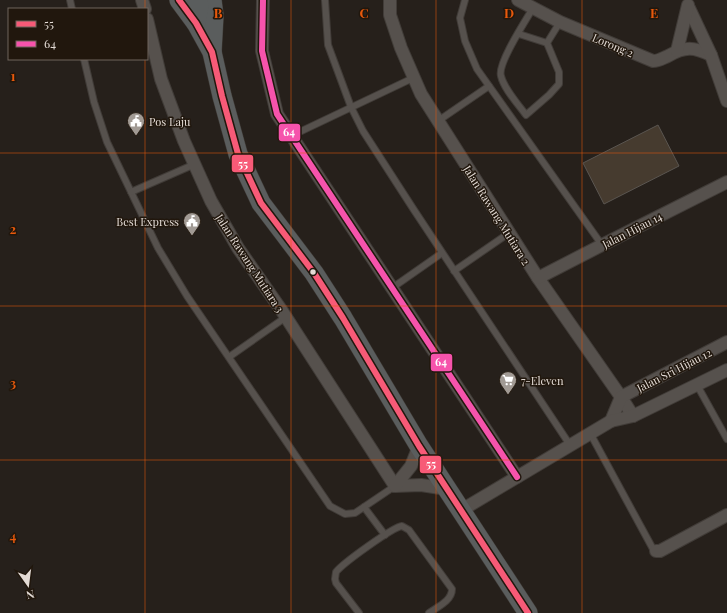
<svg xmlns="http://www.w3.org/2000/svg" width="727" height="613" font-family="'Playfair Display',serif">
	<rect width="100%" height="100%" fill="#26201b"/>
	<!-- building -->
	<path fill="#463b2f" stroke="#5a5550" d="M 658,125 L 679,166 L 604,204 L 583,163 Z"/>
	<g fill="none" stroke-linecap="round" stroke-linejoin="round">
		<!-- lane casing -->
		<g stroke="#413c38" stroke-width="8">
			<g id="lane">
				<path d="M 70,0 L 72,9"/>
				<path d="M 325,0 L 328,45 L 351,107 L 363,131 L 414,210 L 570,445"/>
				<path d="M 465,0 L 460,18 L 465,41 L 477,69 L 602,245"/>
				<path d="M 533,8 C 526,20 497,64 501,76 C 504,89 518,104 526,115 L 549,95 L 559,84 L 559,72 L 547,43 L 560,22"/>
				<path d="M 519,34 L 547,43"/>
				<path d="M 84,59 L 94,102 L 107,142 L 158,248 L 187,296 L 330,506 L 345,514 L 355,513 L 395,486"/>
				<path d="M 438,121 L 489,86"/>
				<path d="M 291,136 L 413,78"/>
				<path d="M 131,192 L 195,164"/>
				<path d="M 454,271 L 509,233"/>
				<path d="M 392,288 L 442,253"/>
				<path d="M 229,357 L 286,317"/>
				<path d="M 697,385 L 727,439"/>
				<path d="M 590,433 L 653,549 L 656,551"/>
				<path d="M 364,507 L 385,535"/>
				<path d="M 359,613 L 336,583 L 335,579 L 336,572 C 343,563 393,527 402,526 L 409,530 L 452,589 C 452,601 437,607 429,613"/>
			</g>
		</g>
		<!-- street casing -->
		<g stroke="#413c38" stroke-width="14">
			<g id="street">
				<path d="M 142,0 L 145,9"/>
				<path d="M 263,0 L 262,51 L 277,114 L 517,477"/>
				<path d="M 390,0 L 390,15 L 401,48 L 421,94 L 538,278 L 621,397 L 633,416"/>
				<path d="M 518,0 L 560,22 L 653,61 C 659,61 663,58 668,56 C 685,46 694,47 711,55"/>
				<path d="M 689,8 L 711,55 L 727,101"/>
				<path d="M 147,19 L 161,79 L 184,141 L 211,201 L 238,248 L 282,311 L 395,486"/>
				<path d="M 677,51 L 688,5"/>
				<path d="M 538,278 L 602,245 L 727,182"/>
				<path d="M 611,421 L 621,397 L 727,342"/>
				<path d="M 395,486 L 421,485 L 447,489"/>
				<path d="M 395,486 L 411,466 L 419,446"/>
				<path d="M 460,511 L 611,421 L 633,416 L 727,370"/>
				<path d="M 656,551 L 660,551 L 727,515"/>
			</g>
		</g>
		<!-- primary casing -->
		<g stroke="#413c38" stroke-width="20">
			<g id="primary">
				<path d="M 179,0 L 196,23 L 212,52 L 222,96 L 238,154 L 261,203 L 314,273 L 343,318 L 419,446 L 528,613"/>
				<path d="M 212,0 L 214,16 L 212,52"/>
				<path d="M 196,23 L 199,6 L 197,0"/>
			</g>
		</g>
		<!-- lane -->
		<use href="#lane" stroke="#56514d" stroke-width="6"/>
		<!-- street -->
		<use href="#street" stroke="#56514d" stroke-width="12"/>
		<!-- primary -->
		<use href="#primary" stroke="#5a5d5d" stroke-width="19"/>
		<!-- bus-1 casing -->
		<g stroke="#21170d" stroke-width="9">
			<path id="bus-1" d="M 179,0 L 196,23 L 212,52 L 222,96 L 238,154 L 261,203 L 314,273 L 343,318 L 419,446 L 528,613"/>
		</g>
		<!-- bus-2 casing -->
		<g stroke="#21170d" stroke-width="9">
			<path id="bus-2" d="M 263,0 L 262,51 L 277,114 L 517,477"/>
		</g>
		<!-- bus-1 -->
		<use href="#bus-1" stroke="#f75a77" stroke-width="6"/>
		<!-- bus-2 -->
		<use href="#bus-2" stroke="#f653ac" stroke-width="6"/>
	</g>
	<!-- grid -->
	<path fill="none" stroke="#e8590c" stroke-width="1" stroke-opacity="0.55" d="M 145,0 L 145,9M 291,0 L 291,613M 436,0 L 436,613M 582,0 L 582,613M 145,59 L 145,613M 0,153 L 727,153M 0,306 L 727,306M 0,460 L 727,460"/>
	<!-- icons -->
	<defs>
		<g id="civic-pin" transform="scale(0.9)"><path d="M0 17L-7.5 6A9.5 9.5 0 1 1 7.5 6Z" fill="#a19a94" stroke="#21170d"/><path d="M-.6-6.5H3V-4.5H.6V-3L4-1V1h2V6H-6V1h2V-1L-.6-3ZM-1.2 2.5V6h2.4V2.5Z" fill="#fff"/></g>
		<g id="supermarket-pin" transform="scale(0.9)"><path d="M0 17L-7.5 6A9.5 9.5 0 1 1 7.5 6Z" fill="#a19a94" stroke="#21170d"/><path d="M-6-5.5h2.5l.6 2H6L4.5 2H-2.5L-4.4-4H-6ZM-1.5 3.2a1.3 1.3 0 1 0 .1 0ZM3 3.2a1.3 1.3 0 1 0 .1 0Z" fill="#fff"/></g>
	</defs>
	<g fill-rule="evenodd">
		<use href="#civic-pin" x="136" y="121"/>
		<use href="#civic-pin" x="192" y="221"/>
		<use href="#supermarket-pin" x="508" y="380"/>
	</g>
	<!-- markers -->
	<circle fill="#e3dbd5" stroke="#21170d" stroke-width="1.5" cx="313" cy="272" r="3.5"/>
	<g text-anchor="middle" dominant-baseline="central" stroke-width="3" stroke-linejoin="round" paint-order="stroke">
		<!-- street labels -->
		<g font-size="11" fill="#e3dbd5" stroke="#21170d">
			<text transform="translate(613 45) rotate(23)">Lorong 2</text>
			<text transform="translate(497 215) rotate(58)">Jalan Rawang Mutiara 2</text>
			<text transform="translate(632 230) rotate(-27)">Jalan Hijau 14</text>
			<text transform="translate(250 263) rotate(57)">Jalan Rawang Mutiara 3</text>
			<text transform="translate(674 370) rotate(-27)">Jalan Sri Hijau 12</text>
		</g>
		<!-- poi labels -->
		<g font-size="11" fill="#e3dbd5" stroke="#21170d" text-anchor="start">
			<text x="149" y="121">Pos Laju</text>
			<text x="179" y="221" text-anchor="end">Best Express</text>
			<text x="521" y="380">7-Eleven</text>
		</g>
	</g>
	<g font-size="13" text-anchor="middle" font-weight="bold" fill="#e8590c" stroke="#21170d" stroke-width="3" stroke-linejoin="round" paint-order="stroke">
		<text x="218" y="18">B</text>
		<text x="364" y="18">C</text>
		<text x="509" y="18">D</text>
		<text x="654" y="18">E</text>
		<text x="13" y="81">1</text>
		<text x="13" y="234">2</text>
		<text x="13" y="388">3</text>
		<text x="13" y="541">4</text>
	</g>
	<g stroke="#21170d" stroke-width="1.5">
		<rect x="278" y="123" width="23" height="19" rx="4" fill="#f653ac"/>
		<rect x="231" y="154" width="23" height="19" rx="4" fill="#f75a77"/>
		<rect x="430" y="353" width="23" height="19" rx="4" fill="#f653ac"/>
		<rect x="419" y="455" width="23" height="19" rx="4" fill="#f75a77"/>
	</g>
	<g font-size="11" text-anchor="middle" font-weight="bold" fill="#fff">
		<text x="289" y="136">64</text>
		<text x="243" y="168">55</text>
		<text x="441" y="366">64</text>
		<text x="431" y="468">55</text>
	</g>
	<!-- legend -->
	<rect x="8" y="8" width="140" height="52" fill="#21170d" stroke="#6f655d"/>
	<rect x="16" y="21" width="20" height="6" fill="#f75a77" stroke="#6f655d"/>
	<text x="44" y="28" font-size="12" fill="#e3dbd5">55</text>
	<rect x="16" y="41" width="20" height="6" fill="#f653ac" stroke="#6f655d"/>
	<text x="44" y="48" font-size="12" fill="#e3dbd5">64</text>
	<!-- north arrow -->
	<g transform="translate(28 585) rotate(166)" stroke="#21170d" stroke-width="3" paint-order="stroke">
	<path d="M0-3L7 15L0 10L-7 15Z" fill="#e3dbd5"/>
	<text y="-6" font-size="11" font-weight="bold" text-anchor="middle" fill="#e3dbd5">N</text>
	</g>
</svg>
